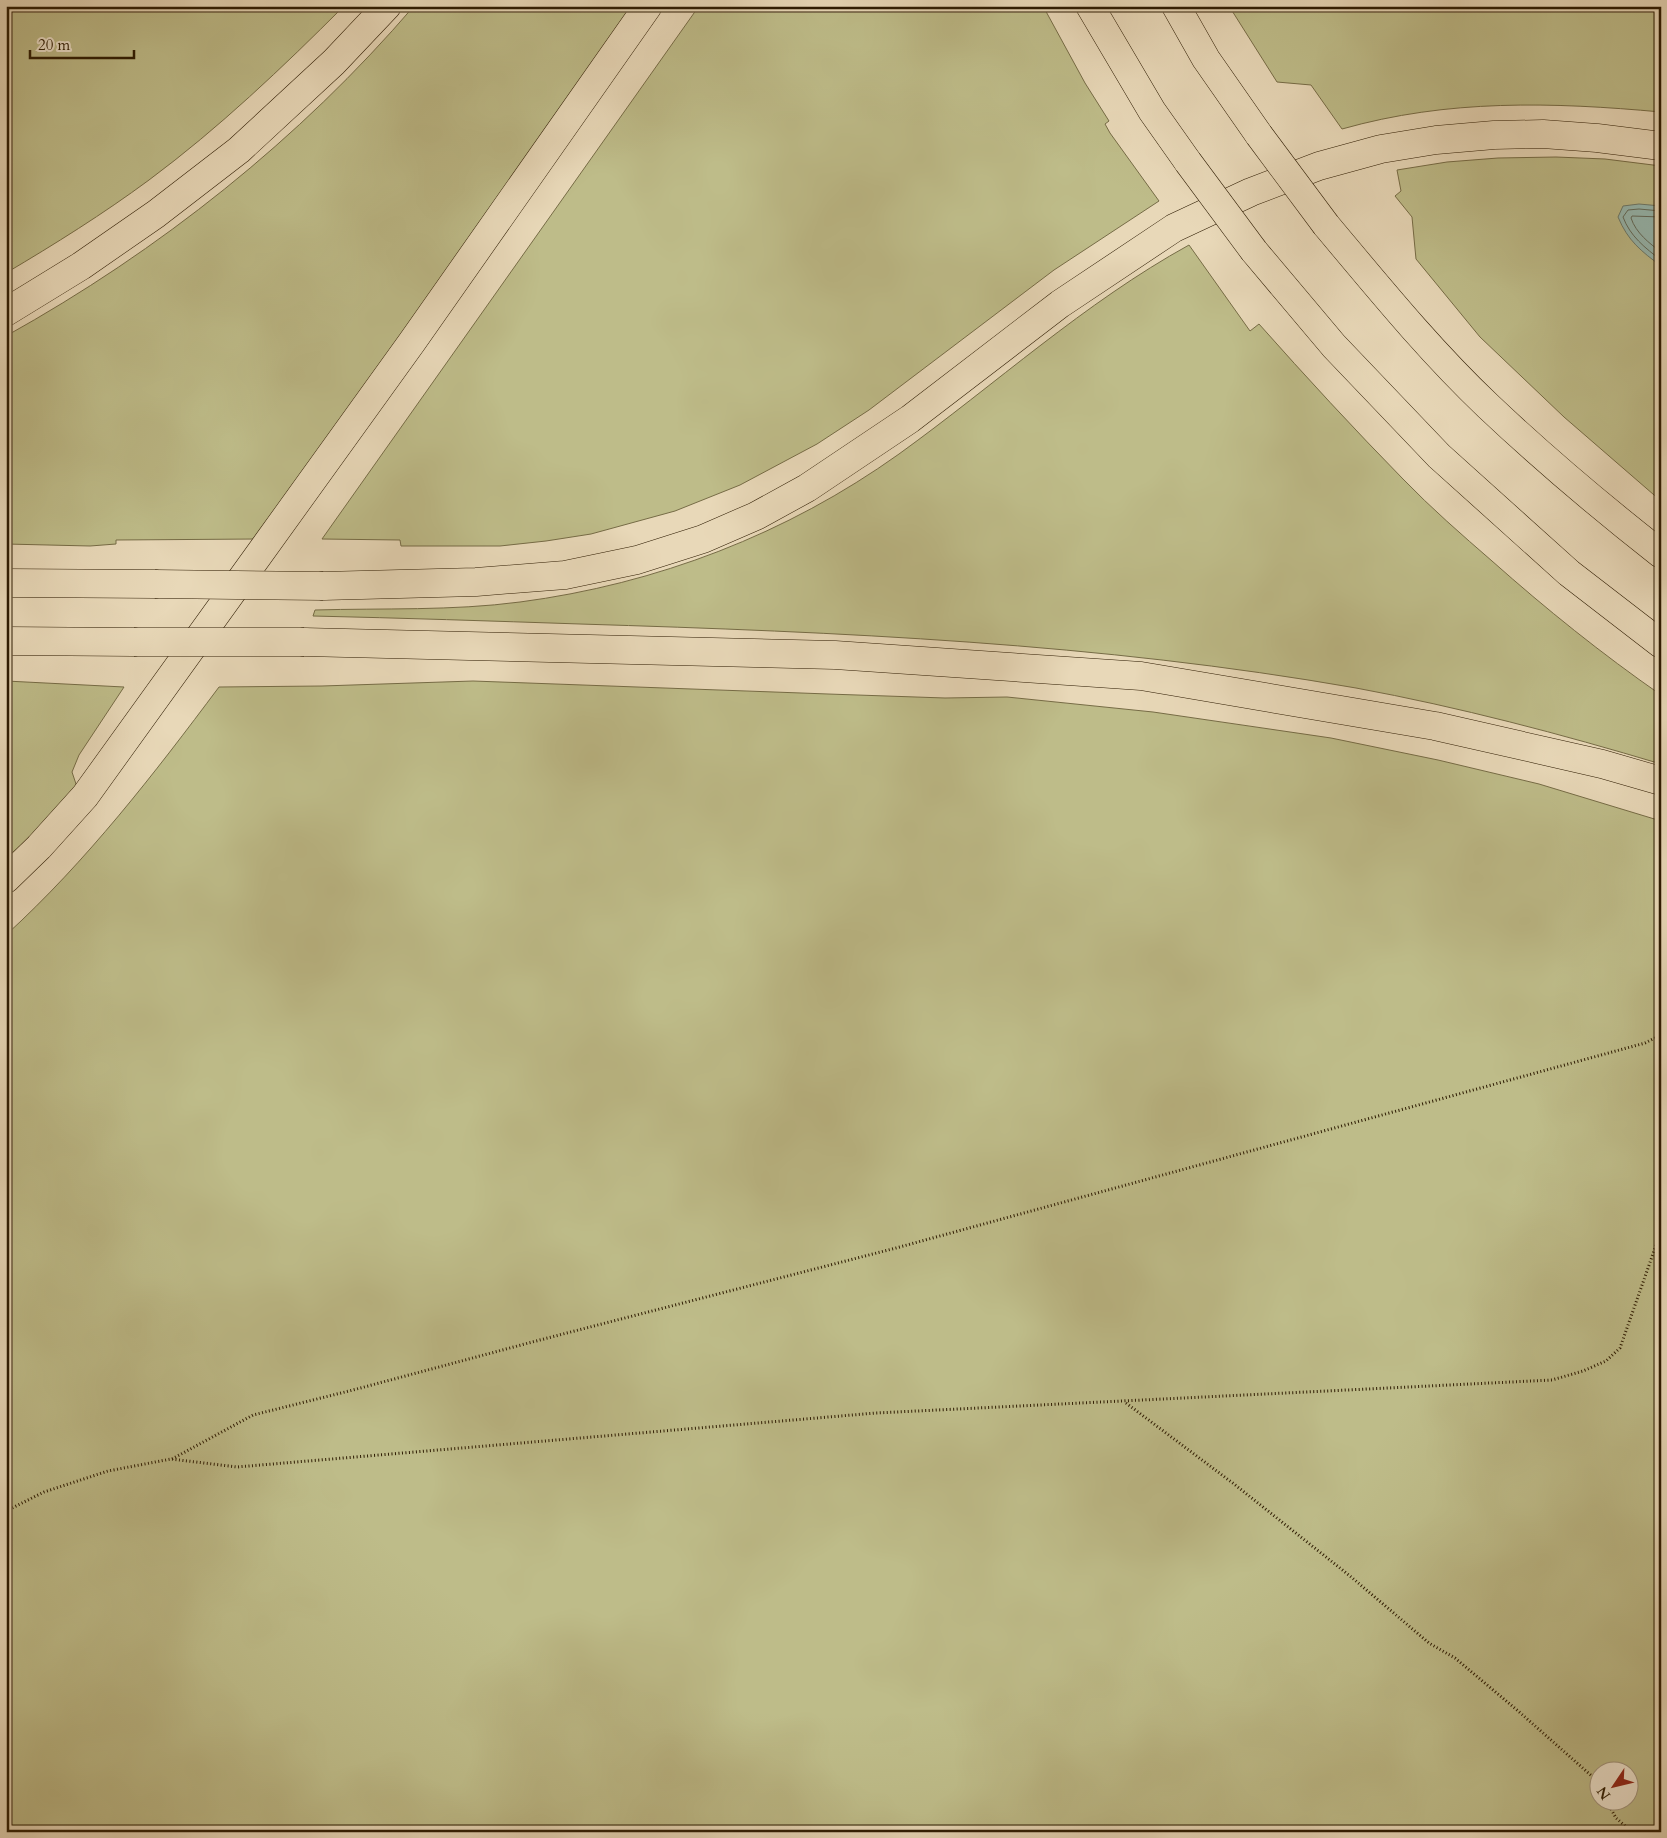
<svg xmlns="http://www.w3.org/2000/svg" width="1667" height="1838" font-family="Cardo,serif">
	<rect width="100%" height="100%" fill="#e8d8b8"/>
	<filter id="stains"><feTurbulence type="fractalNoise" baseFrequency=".004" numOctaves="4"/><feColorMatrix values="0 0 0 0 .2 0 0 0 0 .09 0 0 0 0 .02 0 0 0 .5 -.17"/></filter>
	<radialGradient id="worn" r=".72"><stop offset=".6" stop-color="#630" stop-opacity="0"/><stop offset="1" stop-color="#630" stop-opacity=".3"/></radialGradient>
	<!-- green -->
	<g fill="#bebc89" stroke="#766c46" fill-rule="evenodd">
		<path d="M 6,6 L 344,6 C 282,68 219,128 149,180 C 103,214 55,244 6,273 Z"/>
		<path d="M 414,6 L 637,6 L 259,539 L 116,540 L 116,544 L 90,546 L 6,544 L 6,336 C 159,251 300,139 414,6 Z"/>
		<path d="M 699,6 L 1043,6 L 1085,83 L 1109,121 L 1105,124 L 1110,133 L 1159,201 L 1054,270 L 869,410 L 817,444 L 740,485 L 675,511 L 591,534 L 546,541 L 500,546 L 401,546 L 400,540 L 322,539 Z"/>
		<path d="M 1229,6 L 1661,6 L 1661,112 C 1552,102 1448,99 1342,129 L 1311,85 L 1277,82 Z"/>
		<path d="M 1556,157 L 1605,159 L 1661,166 L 1661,501 L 1564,417 L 1480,337 L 1416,259 L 1412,217 L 1395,196 L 1401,191 L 1397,170 L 1447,162 L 1498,158 Z"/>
		<path d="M 1189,245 L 1250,331 L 1259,324 C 1306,377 1354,429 1403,479 C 1431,508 1462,535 1492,561 C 1546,609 1602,654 1661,695 L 1661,764 C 1561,734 1459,707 1356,688 C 1100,643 839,632 580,624 C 491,621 402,618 313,616 L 315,610 C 383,608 452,611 520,602 C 657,584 787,534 899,454 C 996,384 1084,303 1189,245 Z"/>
		<path d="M 6,681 L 124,687 L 79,755 L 72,772 L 77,787 L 6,862 Z"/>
		<path d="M 473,681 L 828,694 L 945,698 L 1007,697 L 1153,712 L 1331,738 L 1438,760 L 1539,784 L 1661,821 L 1661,1832 L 6,1832 L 6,935 C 87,861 154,774 219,687 L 322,686 ZM 1600,1770 L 1630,1770 L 1630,1800 L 1600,1800 Z"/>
	</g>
	<!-- water -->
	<path fill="#97b9b1" stroke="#6d7a6b" d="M 1639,204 L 1661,206 L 1661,266 C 1641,251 1628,241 1618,217 L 1623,206 Z"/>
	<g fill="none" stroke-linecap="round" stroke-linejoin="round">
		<!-- shore -->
		<g stroke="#626a5a" stroke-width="1">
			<path d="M 1661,211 L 1639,209 L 1628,210 L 1623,217 C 1630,236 1645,248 1661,260"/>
			<path d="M 1661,217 L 1632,216 L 1631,218 C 1636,233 1649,243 1661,252"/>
		</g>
		<!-- motorway casing -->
		<g stroke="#2d1b02" stroke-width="29">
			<g id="motorway">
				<path d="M 1090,6 L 1152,111 L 1188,162"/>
				<path d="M 1176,6 L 1206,59 L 1259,135"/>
				<path d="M 1326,225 C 1378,287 1429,350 1488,406 C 1543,458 1601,507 1661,554"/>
				<path d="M 1254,251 L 1334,346 L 1439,456 L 1569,573 L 1661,644"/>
				<path d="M 6,312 L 81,266 L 156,214 L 239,150 L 334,62 L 387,6"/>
				<path d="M 6,583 L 155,584"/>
				<path d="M 323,586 L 476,582 L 565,575 L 637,560 L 703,539 L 756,516 L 807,488 L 910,419 L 1060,304 L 1174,228 L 1251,192 L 1319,166 L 1381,149 L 1436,140 L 1494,135 L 1543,134 L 1597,138 L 1661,146"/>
				<path d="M 6,641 L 134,642"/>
				<path d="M 304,642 L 835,655 L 1141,676 L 1435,726 L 1602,764 L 1661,781"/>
				<path d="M 6,879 L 39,847 L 85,796 L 412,342 L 648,6"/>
			</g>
		</g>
		<!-- path -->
		<g stroke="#2d1b02" stroke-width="3" stroke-dasharray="1 2.5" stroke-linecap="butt">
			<path d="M 1126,1403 L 1234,1484 L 1350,1576 L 1429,1643 L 1455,1658 L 1517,1710 L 1594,1778 L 1600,1788"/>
			<path d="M 172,1459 L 253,1415 L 353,1390 L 536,1341 L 896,1248 L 1645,1043 L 1661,1035"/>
			<path d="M 6,1511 L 44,1492 L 108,1471 L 171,1459 L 237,1467 L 876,1413 L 1552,1380 L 1583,1371 L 1606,1361 L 1620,1348 L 1661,1231"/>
			<path d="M 1606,1800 L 1616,1818 L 1632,1832"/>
		</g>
		<!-- motorway -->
		<use href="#motorway" stroke="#e8d8b8" stroke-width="28"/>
		<!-- motorway-bridge casing -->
		<g stroke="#2d1b02" stroke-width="29" stroke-linecap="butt">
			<g id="motorway-bridge">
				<path d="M 1259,135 L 1326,225"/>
				<path d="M 1188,162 L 1254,251"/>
				<path d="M 155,584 L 323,586"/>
				<path d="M 134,642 L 304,642"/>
			</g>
		</g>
		<!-- motorway-bridge -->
		<use href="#motorway-bridge" stroke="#e8d8b8" stroke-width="28"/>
	</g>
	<!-- margin -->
	<rect width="1667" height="1838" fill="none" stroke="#e8d8b8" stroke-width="25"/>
	<rect x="8" y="8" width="1652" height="1823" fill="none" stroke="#2d1b02" stroke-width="2.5"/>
	<rect x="12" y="12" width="1642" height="1813" fill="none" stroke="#2d1b02"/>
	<!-- north arrow -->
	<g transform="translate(1614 1786) rotate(235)"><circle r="24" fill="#f0e6d1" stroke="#a2957e"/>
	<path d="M0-4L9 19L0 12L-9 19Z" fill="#8f2418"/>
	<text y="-8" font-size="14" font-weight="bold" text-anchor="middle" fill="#2d1b02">N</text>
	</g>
	<!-- scale -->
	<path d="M30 50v8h104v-8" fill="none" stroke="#2d1b02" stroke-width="2.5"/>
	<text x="38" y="50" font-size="15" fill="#2d1b02" stroke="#f0e6d1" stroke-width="4" paint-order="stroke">20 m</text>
	<rect width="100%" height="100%" filter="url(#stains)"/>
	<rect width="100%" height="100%" fill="url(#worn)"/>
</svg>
